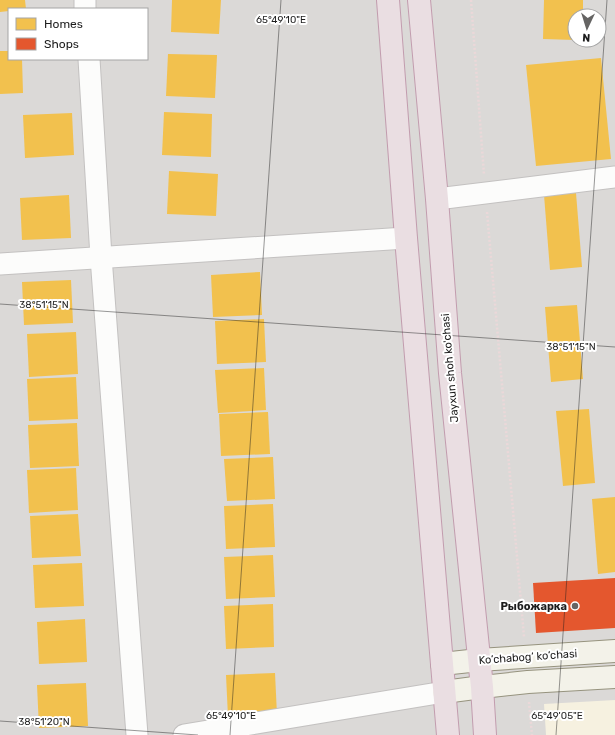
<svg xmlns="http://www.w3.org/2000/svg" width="615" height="735" font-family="Rubik,sans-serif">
	<rect width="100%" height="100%" fill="#ece9e6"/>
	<!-- residential -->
	<path fill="#dbd9d7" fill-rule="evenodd" d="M 0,0 L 615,0 L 615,735 L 0,735 ZM 9,9 L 147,9 L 147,59 L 9,59 ZM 575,16 L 599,16 L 599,40 L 575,40 Z"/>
	<!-- education -->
	<path fill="#f6f1e0" d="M 615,700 L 615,735 L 546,735 L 544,704 Z"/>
	<!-- homes -->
	<g fill="#f2c14e">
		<path d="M 0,0 L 25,0 L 26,9 L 9,9 L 9,11 L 0,12 Z"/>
		<path d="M 172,0 L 221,0 L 219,34 L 171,32 Z"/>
		<path d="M 544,0 L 583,0 L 583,16 L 575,16 L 575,40 L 543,39 Z"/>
		<path d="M 0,51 L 9,51 L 9,59 L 22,59 L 23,93 L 0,94 Z"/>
		<path d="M 168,54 L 217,55 L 215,98 L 166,96 Z"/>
		<path d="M 601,58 L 611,159 L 536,166 L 526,65 Z"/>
		<path d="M 164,112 L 212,114 L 211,157 L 162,155 Z"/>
		<path d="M 72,113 L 74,155 L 25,158 L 23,115 Z"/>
		<path d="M 169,171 L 218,174 L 216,216 L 167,214 Z"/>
		<path d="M 576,193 L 582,267 L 550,270 L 544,195 Z"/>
		<path d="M 69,195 L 71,238 L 22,240 L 20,198 Z"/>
		<path d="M 260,272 L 262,315 L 213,317 L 211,275 Z"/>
		<path d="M 71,280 L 73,323 L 24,325 L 22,282 Z"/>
		<path d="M 577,305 L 583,379 L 551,382 L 545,307 Z"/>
		<path d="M 264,319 L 266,362 L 217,364 L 215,321 Z"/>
		<path d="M 76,332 L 78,374 L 29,377 L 27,334 Z"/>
		<path d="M 264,368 L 266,410 L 218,413 L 215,370 Z"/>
		<path d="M 76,377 L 78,419 L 29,421 L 27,379 Z"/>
		<path d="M 589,409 L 595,483 L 563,486 L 556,411 Z"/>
		<path d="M 268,412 L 270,454 L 221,456 L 219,414 Z"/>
		<path d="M 77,423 L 79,466 L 30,468 L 28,425 Z"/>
		<path d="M 273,457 L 275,499 L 227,501 L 224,459 Z"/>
		<path d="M 76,468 L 78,510 L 29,513 L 27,470 Z"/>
		<path d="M 615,497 L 615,572 L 598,574 L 592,499 Z"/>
		<path d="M 273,504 L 275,547 L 226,549 L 224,506 Z"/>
		<path d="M 78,514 L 81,556 L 32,558 L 30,516 Z"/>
		<path d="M 273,555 L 275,597 L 226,599 L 224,557 Z"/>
		<path d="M 82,563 L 84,606 L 35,608 L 33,565 Z"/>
		<path d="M 273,604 L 274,647 L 226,649 L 224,606 Z"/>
		<path d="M 85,619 L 87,662 L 39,664 L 37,622 Z"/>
		<path d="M 275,673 L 277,715 L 228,717 L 226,675 Z"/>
		<path d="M 86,683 L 88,726 L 39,728 L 37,685 Z"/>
	</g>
	<!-- shops -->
	<path fill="#e4572e" d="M 615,578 L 615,628 L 536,633 L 533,583 Z"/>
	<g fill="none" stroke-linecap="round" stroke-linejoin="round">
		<!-- street casing -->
		<g stroke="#c3c1c0" stroke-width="23">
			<g id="street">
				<path d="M 85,0 L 85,9"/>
				<path d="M 89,59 L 101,257 L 137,735"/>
				<path d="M 437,199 L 615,177"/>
				<path d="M 0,264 L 406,238"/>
				<path d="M 184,735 L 444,692"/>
			</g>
		</g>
		<!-- secondary casing -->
		<g stroke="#96937e" stroke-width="24">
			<g id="secondary">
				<path d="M 442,664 L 479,660 L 615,651"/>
				<path d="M 444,692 L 482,687 L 528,682 L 615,677"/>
			</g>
		</g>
		<!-- highway casing -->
		<g stroke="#c29cae" stroke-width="24">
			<g id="highway">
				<path d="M 388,0 L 406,238 L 448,735"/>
				<path d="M 419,0 L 437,199 L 450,373 L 482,687 L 485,735"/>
			</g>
		</g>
		<!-- path -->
		<g stroke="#ebd8d9" stroke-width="2.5" stroke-dasharray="2 2" stroke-linecap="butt">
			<path d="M 471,0 L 484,175"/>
			<path d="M 487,212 L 524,637"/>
			<path d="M 529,702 L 532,735"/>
		</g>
		<!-- street -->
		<use href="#street" stroke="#fcfcfb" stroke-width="21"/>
		<!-- secondary -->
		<use href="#secondary" stroke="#f3f2e9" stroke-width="22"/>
		<!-- highway -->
		<use href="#highway" stroke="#eadee2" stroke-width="22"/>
	</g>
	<!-- ticks -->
	<path fill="none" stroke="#1d1d1d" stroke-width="1" stroke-opacity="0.45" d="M 0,304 L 615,347M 0,721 L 198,735M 230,735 L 281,0M 556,735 L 607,0"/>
	<!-- markers -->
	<circle fill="#656463" stroke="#fff" stroke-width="1.5" cx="575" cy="606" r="4"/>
	<g text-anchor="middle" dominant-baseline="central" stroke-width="4" stroke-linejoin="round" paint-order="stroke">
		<!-- street labels -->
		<g font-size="11" fill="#1d1d1d" stroke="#fff">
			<text transform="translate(450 368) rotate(-95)">Jayxun shoh ko'chasi</text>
			<text transform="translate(528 657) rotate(-4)">Ko‘chabog‘ ko‘chasi</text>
		</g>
		<!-- poi labels -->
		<g font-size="11" font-weight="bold" fill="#1d1d1d" stroke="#fff" text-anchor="end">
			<text x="567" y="606">Рыбожарка</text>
		</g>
	</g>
	<g font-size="10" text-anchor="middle" fill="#1d1d1d" stroke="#fff" stroke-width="4" stroke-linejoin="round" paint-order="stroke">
		<text x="281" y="23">65°49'10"E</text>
		<text x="44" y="308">38°51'15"N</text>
		<text x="571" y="350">38°51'15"N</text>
		<text x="231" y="719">65°49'10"E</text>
		<text x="557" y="719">65°49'05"E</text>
		<text x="44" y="725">38°51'20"N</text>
	</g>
	<!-- legend -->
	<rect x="8" y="8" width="140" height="52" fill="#ffffff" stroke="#a5a5a5"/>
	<rect x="16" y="18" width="20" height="12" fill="#f2c14e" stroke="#a5a5a5"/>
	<text x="44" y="28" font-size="12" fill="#1d1d1d">Homes</text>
	<rect x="16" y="38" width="20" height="12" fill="#e4572e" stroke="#a5a5a5"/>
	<text x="44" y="48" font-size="12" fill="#1d1d1d">Shops</text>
	<!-- north arrow -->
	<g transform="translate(587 28) rotate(184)"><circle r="19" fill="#ffffff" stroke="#a5a5a5"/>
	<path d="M0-3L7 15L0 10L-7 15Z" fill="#656463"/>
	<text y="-6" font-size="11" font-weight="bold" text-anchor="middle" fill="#1d1d1d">N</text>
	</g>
</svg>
